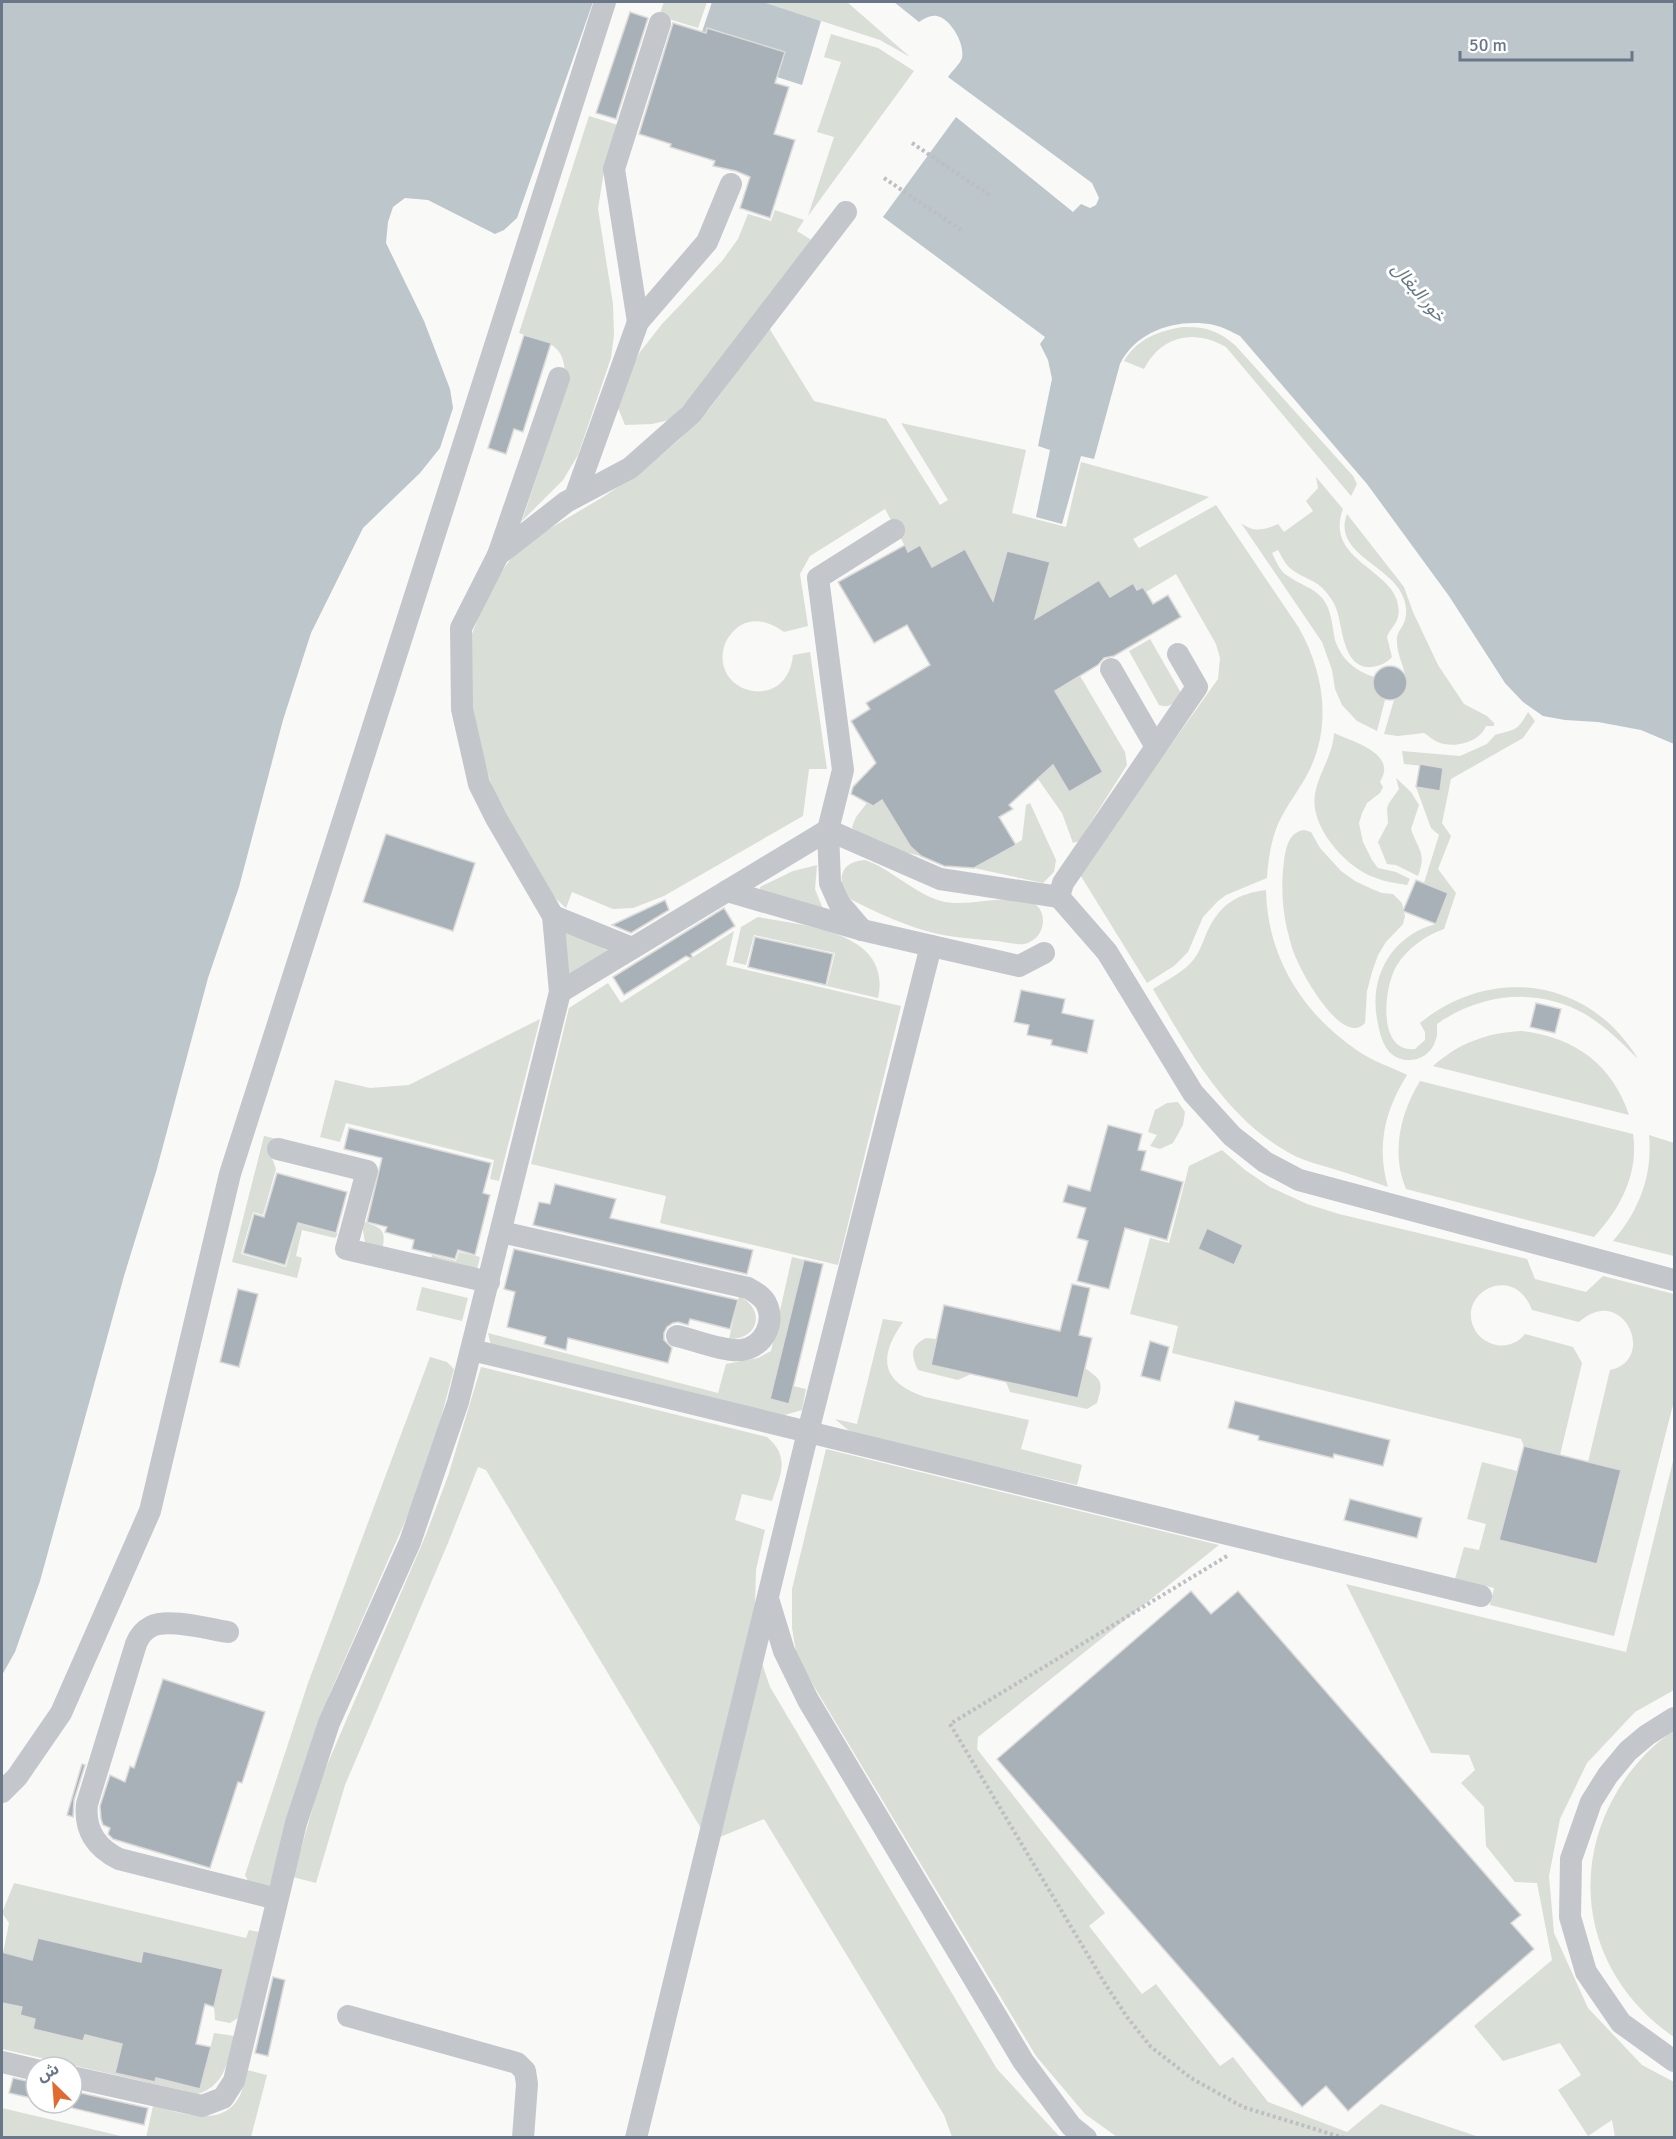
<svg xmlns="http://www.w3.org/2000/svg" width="1676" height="2139" font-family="Signika,'Noto Sans Arabic',sans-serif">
	<rect width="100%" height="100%" fill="#f9f9f7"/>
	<!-- green -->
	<g fill="#d9ded6">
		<path d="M 664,2 L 707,2 L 698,28 L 659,16 Z"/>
		<path d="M 763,2 L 847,2 L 910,57 L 880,40 Z"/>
		<path d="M 831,34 L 878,48 L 914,71 L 808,216 L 834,137 L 817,132 L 841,62 L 824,57 Z"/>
		<path d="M 589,116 L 618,125 L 603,177 L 598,209 L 613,304 L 614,335 L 611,358 L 578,455 L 563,480 L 522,521 L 566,389 C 565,345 559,346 519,333 Z"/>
		<path d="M 775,210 L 804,220 L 797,231 L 813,241 L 687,402 L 669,420 L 652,424 L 625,425 L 618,408 L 626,378 L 640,352 L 662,324 L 722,261 L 738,239 L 748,214 L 771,221 Z"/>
		<path d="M 1183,327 C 1205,326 1219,331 1235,345 L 1353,476 L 1357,484 L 1351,496 L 1226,347 C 1194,328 1161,336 1144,369 L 1124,361 C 1137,339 1158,331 1183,327 Z"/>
		<path d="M 769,328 L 814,401 L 886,419 L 940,505 L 948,500 L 901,423 L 1026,450 L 1012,513 L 1066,527 L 1081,462 L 1209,497 L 1133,539 L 1139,548 L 1216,505 L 1299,628 C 1323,671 1332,722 1310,769 C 1301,788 1287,804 1278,824 C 1271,841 1268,860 1267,878 L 1226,895 L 1218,901 L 1203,917 L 1188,952 L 1174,966 L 1147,983 L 1079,873 L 1218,679 L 1220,658 L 1216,644 L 1176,574 L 1146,592 L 1143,587 L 1138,590 L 1133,583 L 1110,597 L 1023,626 L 1004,620 L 965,550 L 932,567 L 920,546 L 908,552 L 885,509 L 810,556 L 800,574 L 808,626 L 784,632 C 771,623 756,617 741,625 C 733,630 726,639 724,647 C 711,694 787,714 793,655 L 810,652 L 827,769 L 809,769 L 803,816 L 664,896 L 633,908 L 613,909 L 572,892 L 566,908 L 553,896 L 494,794 L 472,718 L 472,634 L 490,587 L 513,556 L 549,529 L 603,497 L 646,468 L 680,439 L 710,408 Z"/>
		<path d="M 1316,477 L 1343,509 C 1322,565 1407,570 1398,617 C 1396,625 1389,630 1387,637 L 1392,657 C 1387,663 1379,666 1372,667 C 1342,670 1343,625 1336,608 C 1334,602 1330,597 1326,592 C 1317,580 1302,578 1291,569 C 1285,564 1282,557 1278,550 L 1272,553 C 1276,561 1280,572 1288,576 C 1300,585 1313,587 1323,599 C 1332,611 1332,626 1335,640 C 1341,659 1356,672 1375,677 C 1372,687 1376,695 1385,700 L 1377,731 L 1357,721 L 1342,705 L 1335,689 L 1332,670 L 1322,642 L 1241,523 C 1254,533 1264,530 1278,524 L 1284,532 L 1313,511 L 1306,501 L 1318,488 Z"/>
		<path d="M 1347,514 L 1404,587 L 1413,612 L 1438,665 L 1464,704 L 1487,716 L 1494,723 L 1494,726 L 1486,726 C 1480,742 1456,748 1440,743 C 1434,741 1429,736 1424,733 L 1398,736 L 1384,734 L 1394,700 L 1401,696 L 1407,687 C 1407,671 1397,657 1397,642 C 1396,635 1400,630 1403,625 C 1409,613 1406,600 1399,589 C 1383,564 1333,550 1347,514 Z"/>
		<path d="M 1150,639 L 1181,693 C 1175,702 1171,709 1159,705 L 1129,651 Z"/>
		<path d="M 1080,676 L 1125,752 L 1127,765 L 1079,841 L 1073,843 L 1062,813 L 1038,779 L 1026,737 L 1053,766 L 1069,792 L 1103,772 L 1055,691 Z"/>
		<path d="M 1528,712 L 1535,721 L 1523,738 L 1451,779 L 1442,823 L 1451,836 L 1438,869 L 1456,893 L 1444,929 C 1425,936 1409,947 1397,965 C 1384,985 1376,1053 1415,1049 L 1425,1040 L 1425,1032 L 1420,1023 C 1492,964 1590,979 1638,1059 C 1622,1043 1605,1026 1585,1014 C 1538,987 1481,993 1437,1024 C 1437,1030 1438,1036 1435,1042 C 1428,1062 1400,1067 1387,1049 C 1381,1040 1379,1029 1377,1019 C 1369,975 1393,935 1436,924 L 1448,893 L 1424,883 L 1439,835 L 1431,828 L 1416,787 L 1440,791 L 1443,768 L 1404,764 L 1402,751 L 1460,756 L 1487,744 L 1495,735 C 1515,729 1517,732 1528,712 Z"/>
		<path d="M 1334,733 C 1348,740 1383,749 1384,768 C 1385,773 1382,777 1380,782 L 1383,787 L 1380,793 L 1367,803 L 1362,813 L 1359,823 L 1363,842 L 1372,860 L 1378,868 L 1396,872 L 1410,879 L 1407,885 C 1397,883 1385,882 1376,878 C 1346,868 1309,826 1315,794 C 1319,772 1333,755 1334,733 Z"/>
		<path d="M 922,776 L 921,856 C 899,850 865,848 852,827 L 856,817 L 867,803 L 873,806 Z"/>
		<path d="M 1396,778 L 1411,792 L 1419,805 L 1411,829 C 1418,850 1427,853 1418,876 L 1396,865 L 1387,864 L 1378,842 L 1388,823 L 1387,808 L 1389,803 L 1399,789 Z"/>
		<path d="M 1030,803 L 1056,860 L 1054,872 L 1043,883 L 974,868 L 1022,840 L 1026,805 Z"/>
		<path d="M 1304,830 L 1311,832 L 1320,848 L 1341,871 L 1355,881 L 1372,889 L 1382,893 L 1393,894 L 1402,903 L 1405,916 L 1403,924 L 1386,942 L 1378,955 L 1372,972 L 1367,991 L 1365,1023 C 1343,1047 1304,977 1297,960 C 1292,950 1290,940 1287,929 C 1282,907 1281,884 1284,861 C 1286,847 1289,832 1304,830 Z"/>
		<path d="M 865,860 C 890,868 913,893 941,901 C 969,909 1014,890 1036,905 C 1041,909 1043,915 1043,921 C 1043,932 1035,942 1024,944 C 1016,945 1005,942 997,941 C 978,939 957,938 938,934 C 907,927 872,911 845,896 C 838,876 841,862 865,860 Z"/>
		<path d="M 817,865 L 815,889 L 823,909 L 761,894 L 760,887 L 793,871 Z"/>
		<path d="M 1266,890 C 1267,957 1303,1014 1358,1051 C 1372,1061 1391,1067 1407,1075 C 1385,1110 1376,1146 1388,1187 C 1368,1180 1348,1173 1327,1167 C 1317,1164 1306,1161 1297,1157 C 1227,1122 1191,1053 1153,989 C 1167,980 1184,972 1194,959 C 1201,950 1203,940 1208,930 C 1221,903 1238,894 1266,890 Z"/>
		<path d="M 758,917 C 803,926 893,931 878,998 L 827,986 L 835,953 L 754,935 L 746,965 L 733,962 L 741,927 Z"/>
		<path d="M 563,928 L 610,952 L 570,978 Z"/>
		<path d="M 734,931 L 726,965 L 901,1006 L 838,1265 L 660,1223 L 666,1196 L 531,1164 L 569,1008 L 608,983 L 621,1003 Z"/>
		<path d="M 540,1019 L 499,1181 L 490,1179 L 494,1160 L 346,1123 L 340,1142 L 320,1137 L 335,1080 L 370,1088 L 409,1085 Z"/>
		<path d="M 1521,1031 C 1574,1037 1612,1064 1629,1115 L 1433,1066 C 1459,1043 1486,1033 1521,1031 Z"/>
		<path d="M 1420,1081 L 1633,1134 C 1639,1174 1620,1209 1594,1237 L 1406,1189 C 1391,1152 1400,1114 1420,1081 Z"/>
		<path d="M 1178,1102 L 1185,1112 L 1183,1125 L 1173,1143 L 1160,1149 L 1150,1146 L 1157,1135 L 1148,1132 L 1155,1110 L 1167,1103 Z"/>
		<path d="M 1649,1135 L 1674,1143 L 1674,1256 L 1613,1241 C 1639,1211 1653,1175 1649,1135 Z"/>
		<path d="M 264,1136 L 277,1139 L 272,1158 L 276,1169 L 263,1215 L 253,1212 L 241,1254 L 286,1267 L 298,1224 L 338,1234 L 335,1238 L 302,1230 L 296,1256 L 302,1258 L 297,1278 L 232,1262 Z"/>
		<path d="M 1222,1150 L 1245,1170 L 1270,1187 L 1307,1204 L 1339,1214 L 1527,1259 L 1535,1279 L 1586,1292 L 1603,1276 L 1674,1294 L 1674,1401 L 1614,1636 L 1490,1605 L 1494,1588 L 1455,1579 L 1464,1547 L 1479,1550 L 1486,1524 L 1467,1519 L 1482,1462 L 1517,1471 L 1500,1540 L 1597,1564 L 1621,1470 L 1588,1462 L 1610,1370 C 1658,1360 1623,1282 1579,1322 L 1532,1310 C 1514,1262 1457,1293 1474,1328 C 1478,1337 1487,1343 1496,1345 C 1507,1347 1518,1343 1525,1334 L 1573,1347 L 1582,1363 L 1560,1455 L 1524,1446 L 1521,1439 L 1172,1353 L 1178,1326 L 1130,1314 L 1150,1238 L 1169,1243 L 1189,1166 Z"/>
		<path d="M 364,1222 C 384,1228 386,1231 382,1252 L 367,1246 C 362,1237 366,1234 360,1224 Z"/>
		<path d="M 459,1252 L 480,1257 L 477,1269 L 430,1262 L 432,1255 L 456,1261 Z"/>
		<path d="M 792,1257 L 804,1260 L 770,1399 L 789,1404 L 793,1386 L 806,1389 L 802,1410 L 774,1418 L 491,1345 L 488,1333 L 718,1393 L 726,1364 L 758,1358 L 771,1351 Z"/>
		<path d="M 422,1287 L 468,1298 L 462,1321 L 416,1310 Z"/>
		<path d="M 739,1296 C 766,1309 759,1340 729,1339 Z"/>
		<path d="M 883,1319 L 903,1322 C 877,1359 882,1382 925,1397 L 1029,1420 L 1021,1449 L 1082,1465 L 1077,1485 L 853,1434 L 835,1419 L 857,1424 Z"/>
		<path d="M 926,1338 L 936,1339 L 931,1365 L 971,1374 L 958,1380 L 918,1370 C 911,1355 910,1346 926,1338 Z"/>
		<path d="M 430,1357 L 447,1362 L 454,1369 L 434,1444 L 410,1510 L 330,1693 L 268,1890 L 250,1885 L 245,1875 L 308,1683 Z"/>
		<path d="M 481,1367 L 767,1437 C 791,1457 780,1476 772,1501 L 742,1494 L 735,1520 L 765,1530 L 756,1570 L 754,1639 L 770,1687 L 997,2069 L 1060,2137 L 952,2137 L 944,2115 L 764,1819 L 715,1839 L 702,1830 L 486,1470 L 478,1467 L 448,1543 L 345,1785 L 316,1883 L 293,1877 L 321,1779 L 425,1537 L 448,1476 Z"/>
		<path d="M 1085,1368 C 1103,1381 1103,1382 1097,1403 L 1087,1409 L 1010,1392 L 1006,1382 L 1078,1398 Z"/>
		<path d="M 826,1449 L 1219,1545 L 978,1737 L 977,1749 L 1105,1913 L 1089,1926 L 1142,1994 L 1156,1984 L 1220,2066 L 1233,2057 L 1268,2102 L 1347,2132 L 1381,2104 L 1479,2137 L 1117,2137 L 1085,2114 L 1036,2056 L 797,1658 L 792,1628 L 792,1589 Z"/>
		<path d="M 1674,1457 L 1674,1690 L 1635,1712 L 1587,1763 L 1560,1819 L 1549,1876 L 1554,1933 L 1588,2008 L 1642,2065 L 1674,2082 L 1674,2137 L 1615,2137 L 1612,2120 L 1588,2136 L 1558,2090 L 1581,2075 L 1560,2043 L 1503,2061 L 1474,2026 L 1552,1960 L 1537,1883 L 1515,1882 L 1486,1846 L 1484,1807 L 1461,1783 L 1475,1770 L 1469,1755 L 1431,1753 L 1346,1584 L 1626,1652 Z"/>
		<path d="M 1674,1731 L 1674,2037 C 1591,1981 1565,1878 1618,1790 C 1632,1767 1651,1745 1674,1731 Z"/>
		<path d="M 14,1883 L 246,1938 L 249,1930 L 259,1932 L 238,2018 L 230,2023 L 215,2020 L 214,2007 L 222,1969 L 144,1951 L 135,1987 L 3,1953 L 9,1923 L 2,1913 Z"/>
		<path d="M 2,2003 L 22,2007 L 20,2015 L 35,2019 L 33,2029 L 83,2041 L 85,2035 L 107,2040 L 125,2030 L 116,2069 L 200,2089 L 214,2033 L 235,2036 C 228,2061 225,2085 198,2094 L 2,2049 Z"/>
		<path d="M 247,2070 L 267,2075 L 251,2137 L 146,2138 L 153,2106 C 183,2113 225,2130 241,2093 C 244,2086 245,2077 247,2070 Z"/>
		<path d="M 2,2108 L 125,2137 L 2,2137 Z"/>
	</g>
	<!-- water -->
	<g fill="#bcc6cb">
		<path d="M 2,2 L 593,2 L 517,218 L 504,230 L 495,234 L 428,200 L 405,198 L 393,207 L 388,222 L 386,243 L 424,321 L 450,389 L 453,408 L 440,448 L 420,473 L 363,528 L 311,633 L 283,720 L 239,887 L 208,978 L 156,1172 L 124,1276 L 40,1581 L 15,1652 L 2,1675 Z"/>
		<path d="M 712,2 L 763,2 L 821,21 L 802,85 L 777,77 L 736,37 L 708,28 L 702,45 L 698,44 Z"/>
		<path d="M 894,2 L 1674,2 L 1674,744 L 1641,730 L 1598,722 L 1565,720 L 1543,716 L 1523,702 L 1505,683 L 1449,596 L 1367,484 L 1240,336 C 1232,332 1223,327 1214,325 C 1178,318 1137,330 1120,364 L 1094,459 L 1081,456 L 1062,524 L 1036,517 L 1050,450 L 1038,446 L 1052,379 L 1048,360 L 1040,344 L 1045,337 L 883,217 L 956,117 L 1073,212 L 1081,204 L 1090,208 L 1096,205 L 1099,198 L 1092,183 L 948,77 C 952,71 960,64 962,58 C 965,44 951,19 937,16 C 930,15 924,19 919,22 Z"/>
	</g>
	<!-- building -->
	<g fill="#a9b1b8" stroke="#dbdbd9" stroke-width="1.5">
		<path d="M 630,12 L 648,18 L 616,119 L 596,113 Z"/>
		<path d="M 673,23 L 706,33 L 707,28 L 785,52 L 775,83 L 789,87 L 774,134 L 795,140 L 770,218 L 740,208 L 750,177 L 736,171 L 713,166 L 715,161 L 670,147 L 671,144 L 639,134 Z"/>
		<path d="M 524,335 L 551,343 L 523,432 L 514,429 L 506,454 L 488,448 Z"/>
		<path d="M 905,545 L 908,552 L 920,545 L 932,567 L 965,549 L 993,601 L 1007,551 L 1050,562 L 1035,619 L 1099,580 L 1110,597 L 1133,583 L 1137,590 L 1143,587 L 1153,604 L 1168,595 L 1181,617 L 1114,656 L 1104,658 L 1098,665 L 1055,691 L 1103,772 L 1069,792 L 1053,765 L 1009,805 L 1013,809 L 999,817 L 1016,845 L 974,868 L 944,866 L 921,856 L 910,846 L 882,800 L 873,806 L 851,794 L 853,787 L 876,763 L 851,721 L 870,709 L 866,703 L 930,665 L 907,625 L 874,643 L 838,582 Z"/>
		<circle cx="1390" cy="683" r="17"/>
		<path d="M 1420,764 L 1443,768 L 1440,791 L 1416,787 Z"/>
		<path d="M 386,834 L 475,863 L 453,931 L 363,902 Z"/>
		<path d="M 1416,880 L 1448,893 L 1436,924 L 1403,911 Z"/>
		<path d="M 665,900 L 669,910 L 631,933 L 612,925 Z"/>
		<path d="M 724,908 L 735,926 L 691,954 L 693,959 L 686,956 L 624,995 L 613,977 Z"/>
		<path d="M 755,937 L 833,954 L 826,985 L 748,967 Z"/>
		<path d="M 1021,990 L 1065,999 L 1062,1013 L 1094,1020 L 1087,1053 L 1051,1045 L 1052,1040 L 1027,1035 L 1029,1025 L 1014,1022 Z"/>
		<path d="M 1536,1003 L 1561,1009 L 1555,1033 L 1530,1027 Z"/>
		<path d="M 1108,1125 L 1142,1134 L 1138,1150 L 1146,1151 L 1141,1170 L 1183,1182 L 1167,1240 L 1125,1228 L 1109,1289 L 1077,1281 L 1088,1241 L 1077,1238 L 1086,1208 L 1063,1202 L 1068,1185 L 1090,1191 Z"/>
		<path d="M 349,1128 L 491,1163 L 483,1193 L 490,1195 L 475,1255 L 458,1250 L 455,1259 L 412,1249 L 414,1240 L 385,1232 L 387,1227 L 367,1222 L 382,1158 L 344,1149 Z"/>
		<path d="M 277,1173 L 347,1192 L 336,1233 L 298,1223 L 285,1265 L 243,1253 L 254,1214 L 264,1217 Z"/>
		<path d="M 555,1184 L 616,1199 L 610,1218 L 753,1250 L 747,1274 L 533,1225 L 539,1202 L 550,1204 Z"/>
		<path d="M 1207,1228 L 1243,1245 L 1234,1265 L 1198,1249 Z"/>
		<path d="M 514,1249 L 738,1300 L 730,1329 L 690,1319 L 688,1325 L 678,1322 L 673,1323 L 667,1327 L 664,1333 L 664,1340 L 672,1348 L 668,1363 L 568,1338 L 566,1350 L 544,1344 L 546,1337 L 507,1327 L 515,1292 L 504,1289 Z"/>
		<path d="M 804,1260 L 823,1264 L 789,1404 L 770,1399 Z"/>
		<path d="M 1072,1284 L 1090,1288 L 1079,1335 L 1092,1338 L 1078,1398 L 931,1365 L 944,1305 L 1060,1331 Z"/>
		<path d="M 238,1289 L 258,1294 L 239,1367 L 220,1362 Z"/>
		<path d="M 1150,1341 L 1169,1347 L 1160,1381 L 1141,1376 Z"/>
		<path d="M 1235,1401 L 1390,1440 L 1383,1466 L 1334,1454 L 1333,1458 L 1258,1440 L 1259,1436 L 1228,1428 Z"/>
		<path d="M 1524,1446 L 1621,1470 L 1597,1564 L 1499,1540 Z"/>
		<path d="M 1350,1499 L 1422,1518 L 1417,1538 L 1344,1520 Z"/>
		<path d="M 1191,1591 L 1211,1614 L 1238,1591 L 1521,1915 L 1511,1923 L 1534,1949 L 1348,2111 L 1326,2086 L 1302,2107 L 997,1759 Z"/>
		<path d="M 163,1679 L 265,1712 L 242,1783 L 238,1782 L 210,1868 L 113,1839 L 108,1834 L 110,1828 L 103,1825 L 101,1819 L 100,1806 L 110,1775 L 125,1782 L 130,1766 L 134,1768 Z"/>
		<path d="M 82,1764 L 85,1765 L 74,1800 L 73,1817 L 67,1815 Z"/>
		<path d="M 38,1938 L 141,1962 L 143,1951 L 223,1969 L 214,2007 L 205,2004 L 196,2044 L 211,2047 L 200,2089 L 156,2078 L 155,2082 L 115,2073 L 122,2044 L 85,2035 L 83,2041 L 33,2029 L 35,2019 L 20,2015 L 22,2007 L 2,2003 L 2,1952 L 32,1960 Z"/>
		<path d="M 273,1977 L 285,1980 L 268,2056 L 255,2053 Z"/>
		<path d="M 13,2078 L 36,2083 L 36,2099 L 9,2093 Z"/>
		<path d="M 72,2091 L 148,2108 L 144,2125 L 72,2108 Z"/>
	</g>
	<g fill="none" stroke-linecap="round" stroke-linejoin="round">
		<!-- path -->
		<g stroke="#bdbfc2" stroke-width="4" stroke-dasharray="3 3" stroke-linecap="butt">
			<path d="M 912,143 L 989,195"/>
			<path d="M 884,178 L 961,230"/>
			<path d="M 1227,1556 L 950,1724 L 1104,1982 L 1127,2017 L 1151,2047 L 1191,2078 L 1243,2107 L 1344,2138"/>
		</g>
		<!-- minor -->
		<g stroke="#c3c6cb" stroke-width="22">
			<path d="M 638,322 L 614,169 L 660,23"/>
			<path d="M 575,497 L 638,322 L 707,242 L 731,184"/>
			<path d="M 498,555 L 559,378"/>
			<path d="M 1111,669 L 1156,747"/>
			<path d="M 828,830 L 940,879 L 1059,897 L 1107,952 L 1193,1093 L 1232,1136 L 1265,1162 L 1299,1180 L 1674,1280"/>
			<path d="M 727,891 L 862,930 L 1019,966 L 1044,953"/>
			<path d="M 1059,897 L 1063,883 L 1197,687 L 1178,654"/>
			<path d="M 553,916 L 632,948"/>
			<path d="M 862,930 L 839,903 L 830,883 L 828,830 L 843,770 L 818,578 L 894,530"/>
			<path d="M 560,992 L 828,830"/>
			<path d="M 278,1149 L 367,1171 L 346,1249 L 489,1282"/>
			<path d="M 501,1232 L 748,1288 C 755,1292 762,1296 766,1303 C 776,1322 764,1347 742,1350 C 724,1352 695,1340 677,1336"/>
			<path d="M 472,1350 L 1481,1596"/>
			<path d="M 769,1602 L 784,1651 L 808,1700 L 1023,2061 L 1071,2126 L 1086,2138"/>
			<path d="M 228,1632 C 209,1629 168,1618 152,1626 C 144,1630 139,1636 136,1644 L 87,1804 C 84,1830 96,1848 119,1859 L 277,1899"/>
			<path d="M 1674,1718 L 1647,1735 L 1628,1751 L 1608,1775 L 1591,1802 L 1571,1859 L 1570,1917 L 1586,1972 L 1621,2023 L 1674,2061"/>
			<path d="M 2,1792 L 17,1777 L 61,1713 L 150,1511 L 230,1174 L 605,2"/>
			<path d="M 348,2016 L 517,2063 L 525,2071 L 527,2084 L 523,2138"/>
			<path d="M 2,2062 L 36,2070"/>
			<path d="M 72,2077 L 202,2106 L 223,2098 L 234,2081 L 296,1823 L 329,1723 L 410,1542 L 458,1402 L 560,992 L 553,916 L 496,818 L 479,784 L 462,709 L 461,628 L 498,555 L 566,502 L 630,468 L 691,414 L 846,212"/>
			<path d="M 636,2138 L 808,1432 L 931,946"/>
		</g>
	</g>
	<g text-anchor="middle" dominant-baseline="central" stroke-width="6" stroke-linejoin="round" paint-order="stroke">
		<!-- water labels -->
		<g font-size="18" font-style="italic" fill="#657783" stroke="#fff">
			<text transform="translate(1419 292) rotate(49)">خور البغال</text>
		</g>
	</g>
	<!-- border -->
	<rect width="1676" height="2139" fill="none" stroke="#697788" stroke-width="6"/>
	<!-- north arrow -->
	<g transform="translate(54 2085) rotate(335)"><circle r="28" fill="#ffffff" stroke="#c3c9cf" stroke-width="1.5"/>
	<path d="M0-4.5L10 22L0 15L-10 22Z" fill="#e26a2f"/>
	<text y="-9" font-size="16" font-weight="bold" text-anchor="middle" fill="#697788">ش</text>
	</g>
	<!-- scale -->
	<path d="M1460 51v9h172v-9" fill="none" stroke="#697788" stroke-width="3"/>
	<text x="1469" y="51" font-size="18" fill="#697788" stroke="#ffffff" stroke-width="4.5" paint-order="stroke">50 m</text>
</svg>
